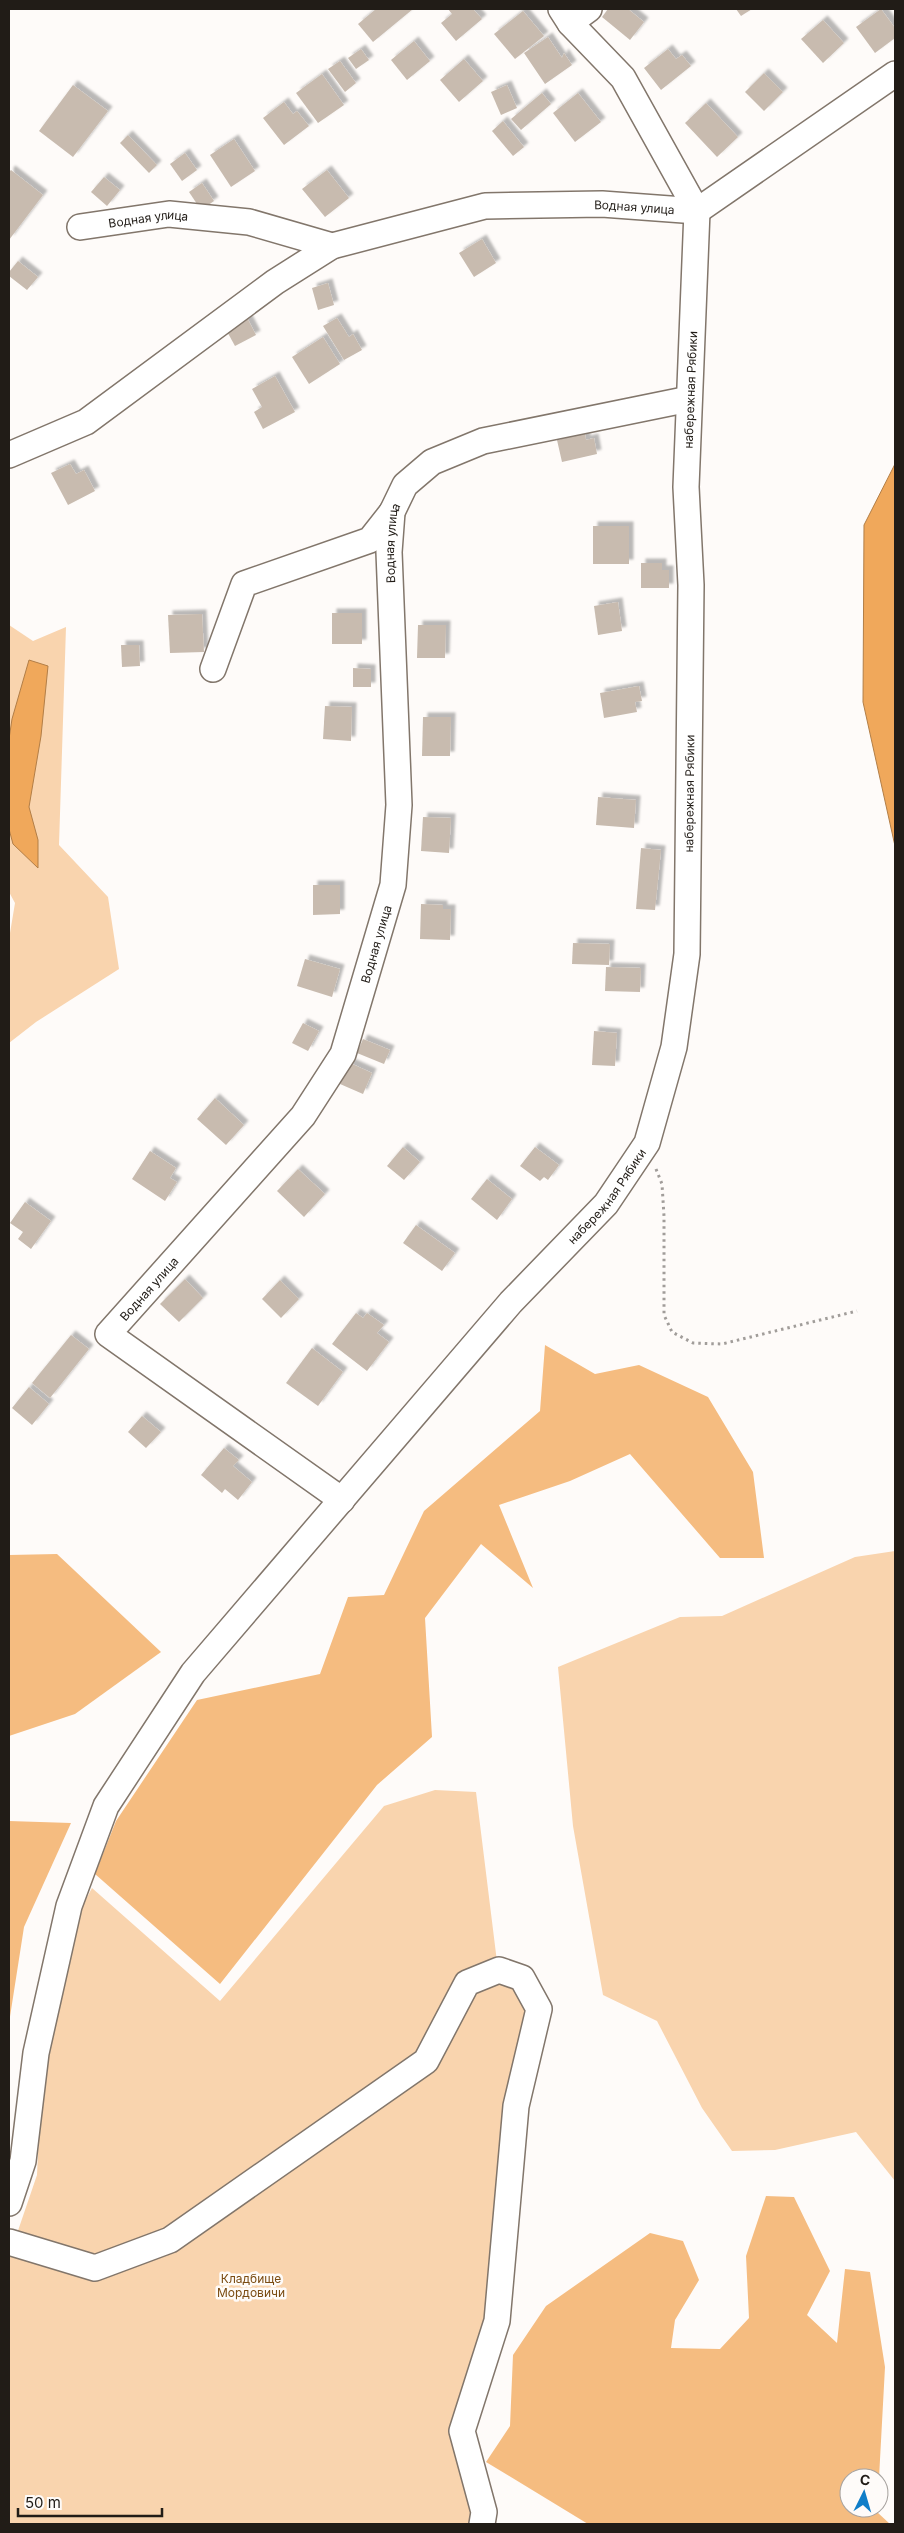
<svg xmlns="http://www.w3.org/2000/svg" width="904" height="2533" font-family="Inter,sans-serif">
	<defs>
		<filter id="shadow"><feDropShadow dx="4.5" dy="-4.5" stdDeviation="1" flood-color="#0004"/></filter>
	</defs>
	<rect width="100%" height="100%" fill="#fefbf9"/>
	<!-- green -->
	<g fill="#f9d4ae">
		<path d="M 9,625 L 33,641 L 66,627 L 59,845 L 108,897 L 119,969 L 36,1022 L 9,1043 L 9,939 L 15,903 L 9,892 Z"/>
		<path d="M 895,1551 L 895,2181 L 856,2132 L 775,2150 L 732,2151 L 702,2108 L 657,2021 L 603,1995 L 573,1826 L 558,1667 L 680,1617 L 722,1616 L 855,1557 Z"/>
		<path d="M 435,1790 L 476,1792 L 499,1978 L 517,1984 L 532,2010 L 490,2319 L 454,2431 L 475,2524 L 9,2524 L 9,2257 L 37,2175 L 41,2086 L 77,1916 L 92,1888 L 220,2001 L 384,1806 Z"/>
	</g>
	<!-- forest -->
	<g fill="#f5bc80">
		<path d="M 545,1345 L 595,1374 L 639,1365 L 708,1397 L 753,1472 L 764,1558 L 720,1558 L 630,1454 L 570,1481 L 499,1505 L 533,1588 L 481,1544 L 425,1618 L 432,1737 L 377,1785 L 220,1984 L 95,1874 L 116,1821 L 197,1700 L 320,1674 L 348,1597 L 384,1595 L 424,1511 L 540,1411 Z"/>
		<path d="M 57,1554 L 161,1652 L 75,1714 L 9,1736 L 9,1555 Z"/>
		<path d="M 9,1821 L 71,1823 L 24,1927 L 9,2023 Z"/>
		<path d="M 766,2196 L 794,2197 L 830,2271 L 807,2315 L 837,2343 L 845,2269 L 870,2272 L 885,2367 L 879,2478 L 849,2478 L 849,2508 L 877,2508 L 877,2512 L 890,2524 L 588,2524 L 486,2462 L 510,2426 L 513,2355 L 546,2306 L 650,2233 L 683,2241 L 699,2280 L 675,2320 L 671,2348 L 720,2349 L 749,2318 L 746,2256 Z"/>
	</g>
	<!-- water -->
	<g fill="#f0a85b" stroke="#b27e47">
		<path d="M 895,464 L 895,846 L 863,702 L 864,525 Z"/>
		<path d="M 29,660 L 48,666 L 41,736 L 29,807 L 38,840 L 38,868 L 13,844 L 9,829 L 9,739 L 12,719 Z"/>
	</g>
	<!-- building -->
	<g fill="#c8bbaf" filter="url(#shadow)">
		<path d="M 376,9 L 413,9 L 373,42 L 358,24 Z"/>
		<path d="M 448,9 L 473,9 L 482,19 L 456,41 L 441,23 L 452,14 Z"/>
		<path d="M 608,9 L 628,9 L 644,22 L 630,40 L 602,17 Z"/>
		<path d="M 736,9 L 752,9 L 741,16 Z"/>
		<path d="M 881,9 L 895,28 L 895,38 L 875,53 L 856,27 Z"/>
		<path d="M 523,11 L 544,36 L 515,59 L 494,34 Z"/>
		<path d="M 823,20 L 844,43 L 823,63 L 801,39 Z"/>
		<path d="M 548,37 L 562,58 L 564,53 L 572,65 L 545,84 L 524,53 Z"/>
		<path d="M 414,41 L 430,61 L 407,80 L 391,60 Z"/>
		<path d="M 361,49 L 369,60 L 356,69 L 348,58 Z"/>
		<path d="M 668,49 L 676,59 L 682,55 L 691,66 L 661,90 L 644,68 Z"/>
		<path d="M 464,59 L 483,81 L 459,102 L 440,80 Z"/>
		<path d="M 340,61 L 356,83 L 345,92 L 328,69 Z"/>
		<path d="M 764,73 L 783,92 L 764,111 L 745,92 Z"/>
		<path d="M 322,74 L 344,105 L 318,123 L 296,93 Z"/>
		<path d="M 73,85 L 108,111 L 73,157 L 39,131 Z"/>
		<path d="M 507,85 L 517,108 L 501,115 L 491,92 Z"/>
		<path d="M 542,93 L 551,104 L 521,130 L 511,119 Z"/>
		<path d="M 578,93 L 601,122 L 575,142 L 553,113 Z"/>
		<path d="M 284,102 L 293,114 L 297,111 L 309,126 L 284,145 L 263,118 Z"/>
		<path d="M 706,103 L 738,137 L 717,157 L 685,123 Z"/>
		<path d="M 503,121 L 524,147 L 513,156 L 492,131 Z"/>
		<path d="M 128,135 L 157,165 L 149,173 L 120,143 Z"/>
		<path d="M 234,139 L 255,171 L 231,187 L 210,155 Z"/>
		<path d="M 185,153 L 197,170 L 182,181 L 170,164 Z"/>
		<path d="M 11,170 L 43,195 L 9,240 L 9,172 Z"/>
		<path d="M 327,170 L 349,198 L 325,217 L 302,189 Z"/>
		<path d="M 104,177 L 120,190 L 107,206 L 91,192 Z"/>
		<path d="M 202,183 L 214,201 L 201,210 L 189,192 Z"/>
		<path d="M 482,239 L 496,263 L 474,277 L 459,253 Z"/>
		<path d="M 18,261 L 38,277 L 27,290 L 9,276 L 9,272 Z"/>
		<path d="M 328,283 L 334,305 L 318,310 L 312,288 Z"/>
		<path d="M 245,314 L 256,335 L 235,346 L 224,326 Z"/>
		<path d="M 337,318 L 349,337 L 353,334 L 362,350 L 344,360 L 323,326 Z"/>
		<path d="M 323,337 L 340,364 L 309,384 L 292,357 Z"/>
		<path d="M 275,376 L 295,412 L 263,429 L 254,412 L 262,407 L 252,389 Z"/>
		<path d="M 585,434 L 586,440 L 594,438 L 597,454 L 562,462 L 557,440 Z"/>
		<path d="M 70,464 L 76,474 L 84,470 L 95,491 L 68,505 L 51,473 Z"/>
		<rect x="593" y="526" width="36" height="38"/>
		<path d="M 641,563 L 662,563 L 662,570 L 669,570 L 669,588 L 641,588 Z"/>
		<path d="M 618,602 L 622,631 L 598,635 L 594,606 Z"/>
		<rect x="332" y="613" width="30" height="31"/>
		<path d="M 202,614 L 204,652 L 170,653 L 168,615 Z"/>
		<path d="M 418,625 L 446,625 L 445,658 L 417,658 Z"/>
		<path d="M 121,645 L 139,645 L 140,666 L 122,667 Z"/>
		<path d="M 353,668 L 371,669 L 371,687 L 353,687 Z"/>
		<path d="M 639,686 L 642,701 L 635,702 L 637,712 L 604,718 L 600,693 Z"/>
		<path d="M 325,706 L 352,707 L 351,741 L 323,739 Z"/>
		<path d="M 423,717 L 451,717 L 450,756 L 422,756 Z"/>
		<path d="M 598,797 L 636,800 L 634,828 L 596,825 Z"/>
		<path d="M 423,817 L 451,818 L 449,853 L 421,851 Z"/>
		<path d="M 641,848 L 661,850 L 655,910 L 636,909 Z"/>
		<path d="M 313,885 L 340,885 L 340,914 L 313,915 Z"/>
		<path d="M 421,904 L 443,905 L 443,909 L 451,909 L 450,940 L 420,939 Z"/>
		<path d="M 573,943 L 610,944 L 609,965 L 572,964 Z"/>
		<path d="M 305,959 L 340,969 L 332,997 L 297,986 Z"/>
		<path d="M 606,967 L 641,968 L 640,992 L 605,991 Z"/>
		<path d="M 303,1023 L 319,1031 L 308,1051 L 292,1043 Z"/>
		<path d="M 594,1031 L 617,1033 L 615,1066 L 592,1065 Z"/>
		<path d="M 363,1039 L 390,1050 L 384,1064 L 357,1053 Z"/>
		<path d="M 350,1063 L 372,1073 L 363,1094 L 340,1084 Z"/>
		<path d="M 215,1098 L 244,1125 L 226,1145 L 197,1119 Z"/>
		<path d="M 403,1147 L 420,1162 L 404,1180 L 387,1166 Z"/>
		<path d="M 535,1147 L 559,1165 L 548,1180 L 544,1177 L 540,1181 L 520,1166 Z"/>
		<path d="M 150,1151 L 176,1168 L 170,1178 L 177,1182 L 165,1201 L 132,1179 Z"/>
		<path d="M 298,1169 L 325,1194 L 304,1217 L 277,1191 Z"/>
		<path d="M 487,1179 L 512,1199 L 497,1220 L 471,1199 Z"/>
		<path d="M 25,1202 L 51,1221 L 31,1249 L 18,1239 L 23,1232 L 10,1223 Z"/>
		<path d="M 416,1225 L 455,1253 L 442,1271 L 403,1243 Z"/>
		<path d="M 185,1279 L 203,1298 L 179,1322 L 160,1304 Z"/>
		<path d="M 280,1280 L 299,1299 L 281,1318 L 262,1299 Z"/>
		<path d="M 356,1313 L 363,1318 L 367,1313 L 384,1325 L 377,1333 L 389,1342 L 367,1371 L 332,1344 Z"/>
		<path d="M 71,1335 L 89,1349 L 50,1398 L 32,1383 Z"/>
		<path d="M 312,1348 L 343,1372 L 318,1406 L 286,1383 Z"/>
		<path d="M 29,1387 L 49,1404 L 32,1425 L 12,1408 Z"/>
		<path d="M 142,1416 L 161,1432 L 146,1448 L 128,1432 Z"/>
		<path d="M 224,1448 L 239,1460 L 233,1466 L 252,1482 L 238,1500 L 225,1489 L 222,1493 L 201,1475 Z"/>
	</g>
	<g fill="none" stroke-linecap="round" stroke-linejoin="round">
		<!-- minor casing -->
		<g stroke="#82766b" stroke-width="28">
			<g id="minor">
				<path d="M 561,9 L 570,23 L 623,78 L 697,211"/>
				<path d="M 570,23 L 589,9"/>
				<path d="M 697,211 L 895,74"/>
				<path id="s1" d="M 80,227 L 169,214 L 249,222 L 332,246"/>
				<path id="s2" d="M 9,455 L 86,422 L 275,282 L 332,246 L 485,206 L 602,204 L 697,211"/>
				<path d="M 213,669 L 244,584 L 370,540 L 392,512"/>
				<path id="s3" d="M 342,1500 L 108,1334 L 303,1116 L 343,1054 L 393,885 L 399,805 L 389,552 L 392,512 L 405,485 L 432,462 L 483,441 L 689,399"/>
				<path id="s4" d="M 9,2203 L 23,2161 L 36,2053 L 69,1906 L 106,1806 L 193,1673 L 511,1302 L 606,1204 L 647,1143 L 674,1047 L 687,954 L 691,585 L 686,487 L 697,211"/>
				<path d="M 9,2242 L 95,2268 L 170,2240 L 426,2061 L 467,1983 L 499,1970 L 522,1978 L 539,2009 L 516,2106 L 497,2321 L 462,2431 L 484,2512 L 482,2524"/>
			</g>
		</g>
		<!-- path -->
		<path stroke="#a19d9a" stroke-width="3" stroke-dasharray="2.5 4" stroke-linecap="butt" d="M 656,1169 L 662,1184 L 664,1216 L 664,1315 L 672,1332 L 693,1343 L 722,1344 L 857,1311"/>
		<!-- minor -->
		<use href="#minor" stroke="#fff" stroke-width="25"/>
	</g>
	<g text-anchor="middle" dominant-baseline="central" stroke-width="5" stroke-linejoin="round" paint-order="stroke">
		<!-- street labels -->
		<g font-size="12" fill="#211c17" stroke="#fefbf9">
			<text stroke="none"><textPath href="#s2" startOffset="694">Водная улица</textPath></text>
			<text stroke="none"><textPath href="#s1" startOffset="69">Водная улица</textPath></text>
			<text stroke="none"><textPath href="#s4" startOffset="2026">набережная Рябики</textPath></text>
			<text stroke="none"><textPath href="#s3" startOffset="1172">Водная улица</textPath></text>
			<text stroke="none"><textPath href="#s4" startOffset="1622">набережная Рябики</textPath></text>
			<text stroke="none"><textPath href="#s3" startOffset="768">Водная улица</textPath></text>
			<text stroke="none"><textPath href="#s4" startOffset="1201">набережная Рябики</textPath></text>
			<text stroke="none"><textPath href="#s3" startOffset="348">Водная улица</textPath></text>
		</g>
		<!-- park labels -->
		<g font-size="12" fill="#7a4b11" stroke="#fefbf9">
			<text x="251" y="2278">Кладбище<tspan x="251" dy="14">Мордовичи</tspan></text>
		</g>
	</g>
	<!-- border -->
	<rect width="904" height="2533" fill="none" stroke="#211c17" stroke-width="20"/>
	<!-- north arrow -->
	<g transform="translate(864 2493) rotate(5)"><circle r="24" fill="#fefbf9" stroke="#a6a29f"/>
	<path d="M0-4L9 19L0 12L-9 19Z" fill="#107ec8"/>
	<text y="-8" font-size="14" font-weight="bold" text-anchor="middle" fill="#211c17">С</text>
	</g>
	<!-- scale -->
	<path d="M18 2508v8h144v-8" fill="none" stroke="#211c17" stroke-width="2.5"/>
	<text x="25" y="2508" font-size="15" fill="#211c17" stroke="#fefbf9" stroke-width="4" paint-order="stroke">50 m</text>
</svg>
